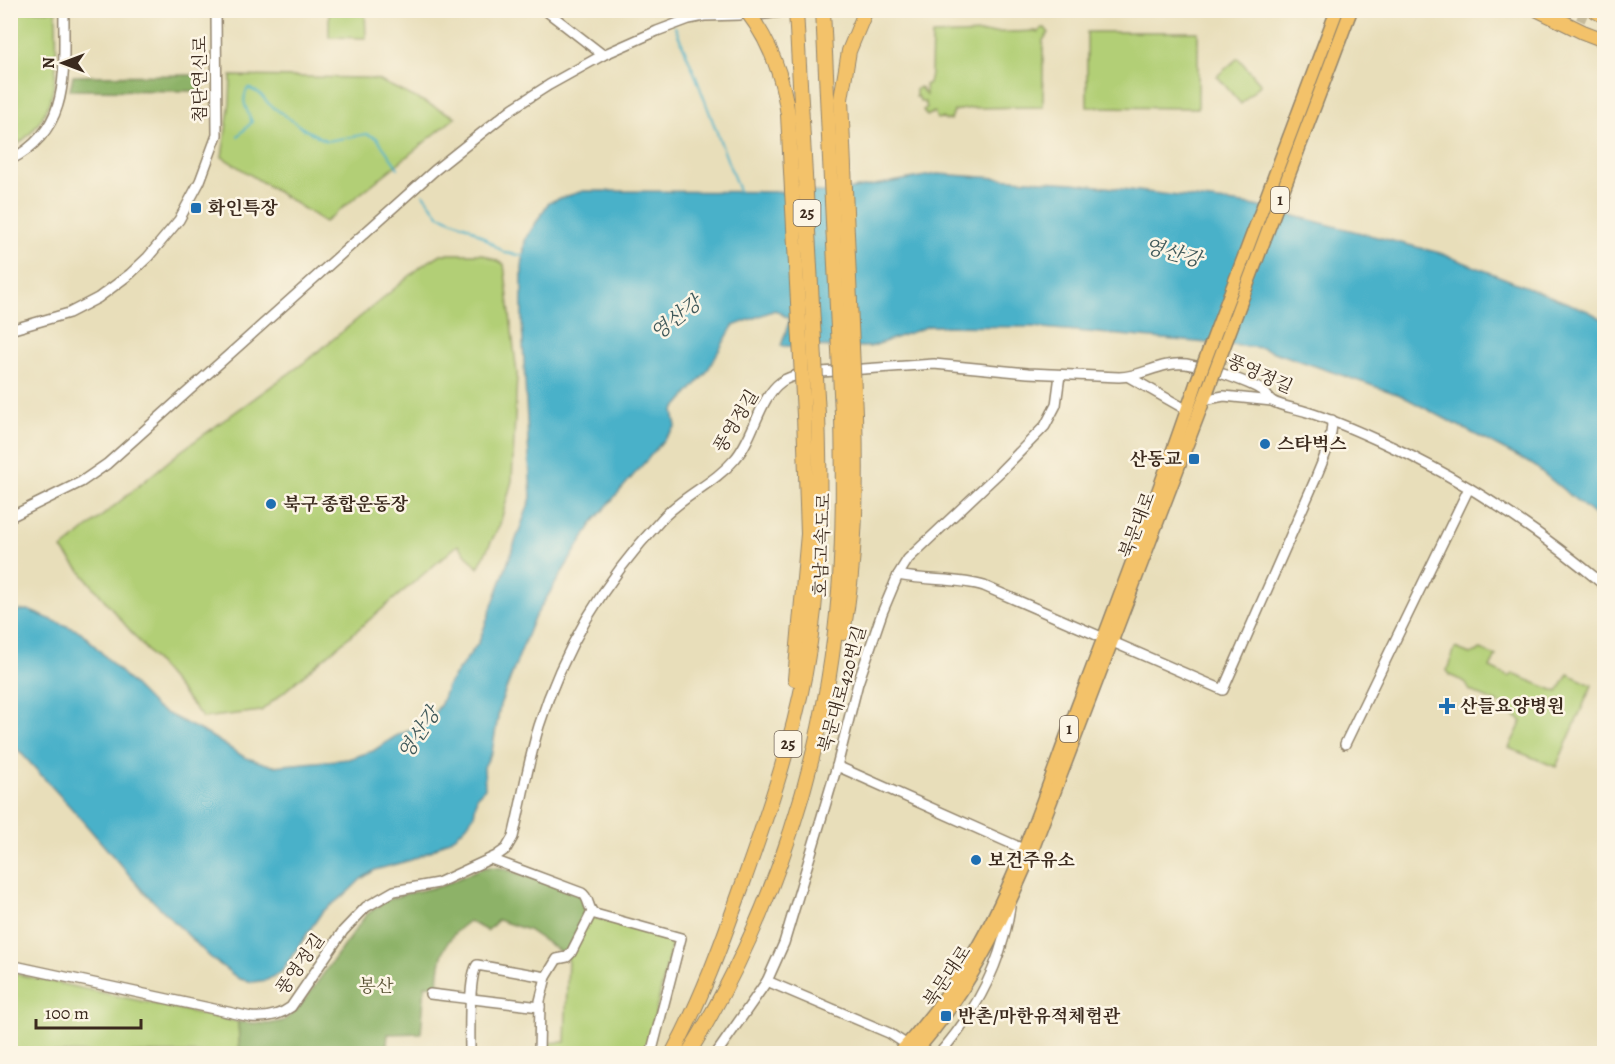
<svg xmlns="http://www.w3.org/2000/svg" width="1615" height="1064" font-family="Alegreya,'Noto Serif KR',serif">
	<rect width="100%" height="100%" fill="#fcf5e5"/>
	<filter id="ink" filterUnits="userSpaceOnUse"><feTurbulence type="fractalNoise" baseFrequency=".0167" numOctaves="2"/><feDisplacementMap in="SourceGraphic" scale="12" xChannelSelector="R" yChannelSelector="G"/><feConvolveMatrix kernelMatrix="1 2 1 2 8 2 1 2 1" color-interpolation-filters="sRGB"/></filter>
	<filter id="wash" filterUnits="userSpaceOnUse"><feTurbulence type="fractalNoise" baseFrequency=".008" numOctaves="4" result="noise"/><feDisplacementMap in="SourceGraphic" scale="24" xChannelSelector="R" yChannelSelector="G"/><feGaussianBlur stdDeviation="1.35" result="paint"/><feColorMatrix in="noise" values="0 0 0 0 0 0 0 0 0 0 0 0 0 0 0 0 0 1.4 0 .05"/><feComposite in="paint" operator="in"/></filter>
	<g filter="url(#wash)">
		<rect width="100%" height="100%" fill="#e8deba"/>
		<!-- green -->
		<g fill="#b2cf76" stroke="#767c4a" stroke-width="1.5">
			<path d="M 11,10 L 56,11 C 56,66 64,115 11,149 Z"/>
			<path d="M 329,11 L 365,11 L 366,38 L 329,37 Z"/>
			<path d="M 1042,28 L 1045,28 L 1049,33 L 1043,40 L 1043,107 L 972,108 L 954,111 L 951,120 L 945,120 L 942,118 L 937,119 L 934,112 L 927,116 L 923,110 L 927,108 L 925,102 L 920,102 L 919,97 L 916,97 L 916,89 L 920,87 L 926,95 L 925,85 L 929,83 L 931,74 L 932,35 L 1036,31 L 1037,33 Z"/>
			<path d="M 1087,32 L 1198,32 L 1198,108 L 1087,107 Z"/>
			<path d="M 1238,58 L 1261,84 L 1241,104 L 1217,76 Z"/>
			<path d="M 231,76 L 365,78 L 378,80 L 456,117 L 325,222 L 222,157 L 230,102 Z"/>
			<path d="M 441,254 L 482,254 L 504,264 L 517,374 L 512,481 L 500,524 L 478,568 L 458,545 L 261,711 L 203,718 L 62,549 L 181,451 L 309,359 L 423,265 Z"/>
			<path d="M 1455,648 L 1470,654 L 1481,650 L 1496,656 L 1490,668 L 1509,677 L 1513,674 L 1558,692 L 1568,674 L 1592,685 L 1556,767 L 1509,748 L 1522,721 L 1514,716 L 1507,707 L 1470,691 L 1465,682 L 1449,675 L 1447,670 Z"/>
			<path d="M 586,915 L 673,939 L 646,1053 L 546,1053 L 544,1043 L 565,1042 L 568,957 Z"/>
			<path d="M 11,973 L 238,1022 L 240,1053 L 11,1053 Z"/>
		</g>
		<!-- forest -->
		<g fill="#8db267" stroke="#646e42" stroke-width="1.5">
			<path d="M 202,75 L 202,91 L 70,90 L 73,76 Z"/>
			<path d="M 491,867 L 502,868 L 578,894 C 596,914 579,937 568,957 L 528,930 L 498,920 L 487,931 L 469,921 C 444,938 439,957 438,986 L 425,985 L 421,1033 L 388,1034 L 386,1053 L 240,1053 L 238,1022 L 269,1024 L 283,1021 L 298,1009 L 366,915 L 387,900 L 405,894 L 442,886 L 482,868 Z"/>
		</g>
		<!-- water -->
		<path fill="#4ab1c9" stroke="#426e74" stroke-width="1.5" d="M 937,174 L 1073,183 L 1251,205 L 1440,253 L 1588,311 L 1604,320 L 1604,523 L 1533,465 L 1400,395 L 1262,348 L 1032,327 L 929,326 L 870,347 L 781,346 L 790,319 L 775,310 L 733,326 L 706,373 L 673,411 L 676,426 L 593,522 L 533,620 L 500,705 L 492,752 L 484,767 L 485,788 L 477,796 L 474,815 L 467,825 L 457,835 L 431,851 L 411,860 L 375,870 L 361,879 L 347,893 L 322,912 L 281,972 L 267,980 L 253,982 L 239,979 L 210,957 L 143,891 L 74,811 L 11,742 L 11,611 L 28,610 L 81,632 L 156,708 L 209,735 L 244,757 L 273,766 L 348,759 L 373,751 L 396,736 L 427,723 L 441,704 L 448,684 L 479,642 L 531,498 L 522,323 L 522,268 L 525,240 L 549,202 L 583,191 L 836,192 Z"/>
		<g fill="none" stroke-linecap="round" stroke-linejoin="round">
			<!-- stream -->
			<g stroke="#4ab1c9" stroke-width="2">
				<path d="M 668,10 L 673,22"/>
				<path d="M 675,27 L 696,77 L 739,191"/>
				<path d="M 238,136 L 252,122 C 247,109 240,102 248,88 L 259,93 L 270,105 L 304,129 L 327,141 L 367,134 L 377,138 L 398,168"/>
				<path d="M 423,194 L 439,215 L 469,227 L 505,253 L 525,256"/>
			</g>
		</g>
	</g>
	<g filter="url(#ink)">
		<g fill="none" stroke-linecap="round" stroke-linejoin="round">
			<!-- minor-tunnel -->
			<path stroke="#c5ba9b" stroke-width="9" stroke-dasharray="9 4.5" stroke-linecap="butt" d="M 1575,33 L 1585,10"/>
			<!-- minor casing -->
			<g stroke="#92846c" stroke-width="12">
				<g id="minor">
					<path d="M 545,10 L 603,55"/>
					<path d="M 757,15 L 789,11"/>
					<path d="M 10,160 C 73,128 63,70 64,10"/>
					<path d="M 10,330 L 69,313 L 98,298 L 130,274 L 148,257 L 179,220 L 200,181 L 217,135 L 216,10"/>
					<path d="M 1129,377 L 1187,410"/>
					<path d="M 1203,400 L 1224,396 L 1272,401"/>
					<path d="M 10,517 L 81,482 L 107,464 L 434,171 L 513,108 L 549,85 L 603,55 L 657,31 L 689,19 L 704,16 L 740,15"/>
					<path d="M 898,575 C 925,581 960,578 984,586 L 1223,690 L 1315,480 C 1323,460 1332,442 1332,420"/>
					<path d="M 1345,744 L 1469,488"/>
					<path d="M 837,766 L 1030,852"/>
					<path d="M 491,859 L 582,893 C 590,898 587,909 595,914 L 681,938 L 651,1054"/>
					<path d="M 10,965 L 251,1017 C 265,1018 279,1016 291,1007 L 343,931 L 366,907 L 394,891 L 438,883 L 496,856 L 506,849 L 513,837 C 522,801 528,762 539,726 C 563,649 606,579 661,520 C 682,496 714,484 735,459 C 754,438 759,398 781,382 C 789,376 798,375 807,373 L 934,364 L 1028,373 L 1119,377 C 1143,377 1160,361 1186,364 C 1204,367 1248,381 1263,391 C 1266,394 1269,399 1272,401 C 1282,407 1296,408 1307,412 C 1330,419 1353,429 1375,439 C 1459,476 1534,526 1604,585"/>
					<path d="M 767,981 L 889,1033 L 921,1054"/>
					<path d="M 430,994 L 540,1007"/>
					<path d="M 470,1054 C 470,1035 468,978 477,965 L 546,977"/>
					<path d="M 539,1054 L 540,1001 L 546,977 L 557,959 L 567,957 L 571,953 L 592,912"/>
					<path d="M 716,1054 L 767,981 L 784,943 L 837,766 L 858,683 L 882,613 L 898,575 L 908,559 L 1000,472 L 1045,426 L 1056,405 L 1060,375"/>
					<path d="M 939,1054 C 976,1012 1002,963 1010,907"/>
				</g>
			</g>
			<!-- major casing -->
			<g stroke="#92846c" stroke-width="15">
				<g id="major">
					<path d="M 899,1054 C 924,1026 948,995 968,963 C 1016,886 1045,793 1077,708 C 1118,601 1159,493 1196,384"/>
					<path d="M 913,1054 C 966,996 1001,924 1031,853 L 1208,389"/>
				</g>
			</g>
			<!-- highway casing -->
			<g stroke="#92846c" stroke-width="16">
				<g id="highway">
					<path d="M 1538,10 L 1583,32 L 1604,40"/>
					<path d="M 1594,10 L 1604,16"/>
					<path d="M 843,633 C 856,561 857,487 855,414"/>
					<path d="M 795,679 L 808,534 L 804,415"/>
					<path d="M 672,1054 C 701,1001 722,943 742,886 C 767,816 791,746 805,673 C 821,587 821,501 818,415"/>
					<path d="M 688,1054 C 773,917 827,752 839,591 C 844,532 843,473 842,414"/>
				</g>
			</g>
			<!-- minor -->
			<use href="#minor" stroke="#fff" stroke-width="9"/>
			<!-- major -->
			<use href="#major" stroke="#f3c26a" stroke-width="12"/>
			<!-- highway -->
			<use href="#highway" stroke="#f3c26a" stroke-width="14"/>
			<!-- major-bridge casing -->
			<g stroke="#92846c" stroke-width="15" stroke-linecap="butt">
				<g id="major-bridge">
					<path d="M 1196,384 L 1337,10"/>
					<path d="M 1208,389 L 1351,10"/>
				</g>
			</g>
			<!-- highway-bridge casing -->
			<g stroke="#92846c" stroke-width="16" stroke-linecap="butt">
				<g id="highway-bridge">
					<path d="M 746,10 C 770,41 783,77 788,115 L 804,415"/>
					<path d="M 796,10 L 818,415"/>
					<path d="M 823,10 L 842,414"/>
					<path d="M 855,414 L 841,99 L 849,51 L 866,10"/>
				</g>
			</g>
			<!-- major-bridge -->
			<use href="#major-bridge" stroke="#f3c26a" stroke-width="12"/>
			<!-- highway-bridge -->
			<use href="#highway-bridge" stroke="#f3c26a" stroke-width="14"/>
		</g>
	</g>
	<!-- markers -->
	<g fill="#1f6fb2" stroke="#fcf5e5" stroke-width="2">
		<rect x="190" y="202" width="12" height="12" rx="3"/>
		<circle cx="1265" cy="444" r="6"/>
		<rect x="1188" y="453" width="12" height="12" rx="3"/>
		<circle cx="271" cy="504" r="6"/>
		<path d="M1444 697h6v6h6v6h-6v6h-6v-6h-6v-6h6z"/>
		<circle cx="976" cy="860" r="6"/>
		<rect x="940" y="1010" width="12" height="12" rx="3"/>
	</g>
	<g text-anchor="middle" dominant-baseline="central" stroke-width="5" stroke-linejoin="round" paint-order="stroke">
		<!-- shield labels -->
		<g fill="#fcf5e5" stroke="#75675a" stroke-width="1.5">
			<rect x="1271" y="187" width="18" height="26" rx="4.5"/>
			<rect x="793.5" y="200" width="27" height="26" rx="4.5"/>
			<rect x="1060" y="716" width="18" height="26" rx="4.5"/>
			<rect x="774.5" y="731" width="27" height="26" rx="4.5"/>
		</g>
		<g font-size="16" font-weight="bold" fill="#3b2a1e">
			<text x="1280" y="200">1</text>
			<text x="807" y="213">25</text>
			<text x="1069" y="729">1</text>
			<text x="788" y="744">25</text>
		</g>
		<!-- street labels -->
		<g font-size="18" fill="#3b2a1e" stroke="#fcf5e5">
			<text transform="translate(200 79) rotate(-90)">첨단연신로</text>
			<text transform="translate(1260 374) rotate(24)">풍영정길</text>
			<text transform="translate(736 421) rotate(-59)">풍영정길</text>
			<text transform="translate(1137 525) rotate(-69)">북문대로</text>
			<text transform="translate(822 545) rotate(-88)">호남고속도로</text>
			<text transform="translate(842 689) rotate(-74)">북문대로420번길</text>
			<text transform="translate(300 964) rotate(-55)">풍영정길</text>
			<text transform="translate(947 976) rotate(-56)">북문대로</text>
		</g>
		<!-- poi labels -->
		<g font-size="18" font-weight="bold" fill="#3b2a1e" stroke="#fcf5e5" text-anchor="start">
			<text x="208" y="208">화인특장</text>
			<text x="1277" y="444">스타벅스</text>
			<text x="1182" y="459" text-anchor="end">산동교</text>
			<text x="283" y="504">북구 종합운동장</text>
			<text x="1460" y="706">산들요양병원</text>
			<text x="988" y="860">보건주유소</text>
			<text x="958" y="1016">반촌/마한유적체험관</text>
		</g>
		<!-- park labels -->
		<g font-size="18" fill="#595334" stroke="#fcf5e5">
			<text x="376" y="986">봉산</text>
		</g>
		<!-- water labels -->
		<g font-size="20" font-style="italic" fill="#40595a" stroke="#fcf5e5">
			<text transform="translate(1173 253) rotate(15)">영산강</text>
			<text transform="translate(676 318) rotate(-38)">영산강</text>
			<text transform="translate(419 733) rotate(-56)">영산강</text>
		</g>
	</g>
	<!-- margin -->
	<rect width="1615" height="1064" fill="none" stroke="#fcf5e5" stroke-width="36"/>
	<!-- north arrow -->
	<g transform="translate(63 63) rotate(270)" stroke="#fcf5e5" stroke-width="4.5" paint-order="stroke">
	<path d="M0-4.5L10 22L0 15L-10 22Z" fill="#3b2a1e"/>
	<text y="-9" font-size="16" font-weight="bold" text-anchor="middle" fill="#3b2a1e">N</text>
	</g>
	<!-- scale -->
	<path d="M36 1019v9h105v-9" fill="none" stroke="#3b2a1e" stroke-width="3"/>
	<text x="45" y="1019" font-size="18" fill="#3b2a1e" stroke="#fcf5e5" stroke-width="4.5" paint-order="stroke">100 m</text>
</svg>
